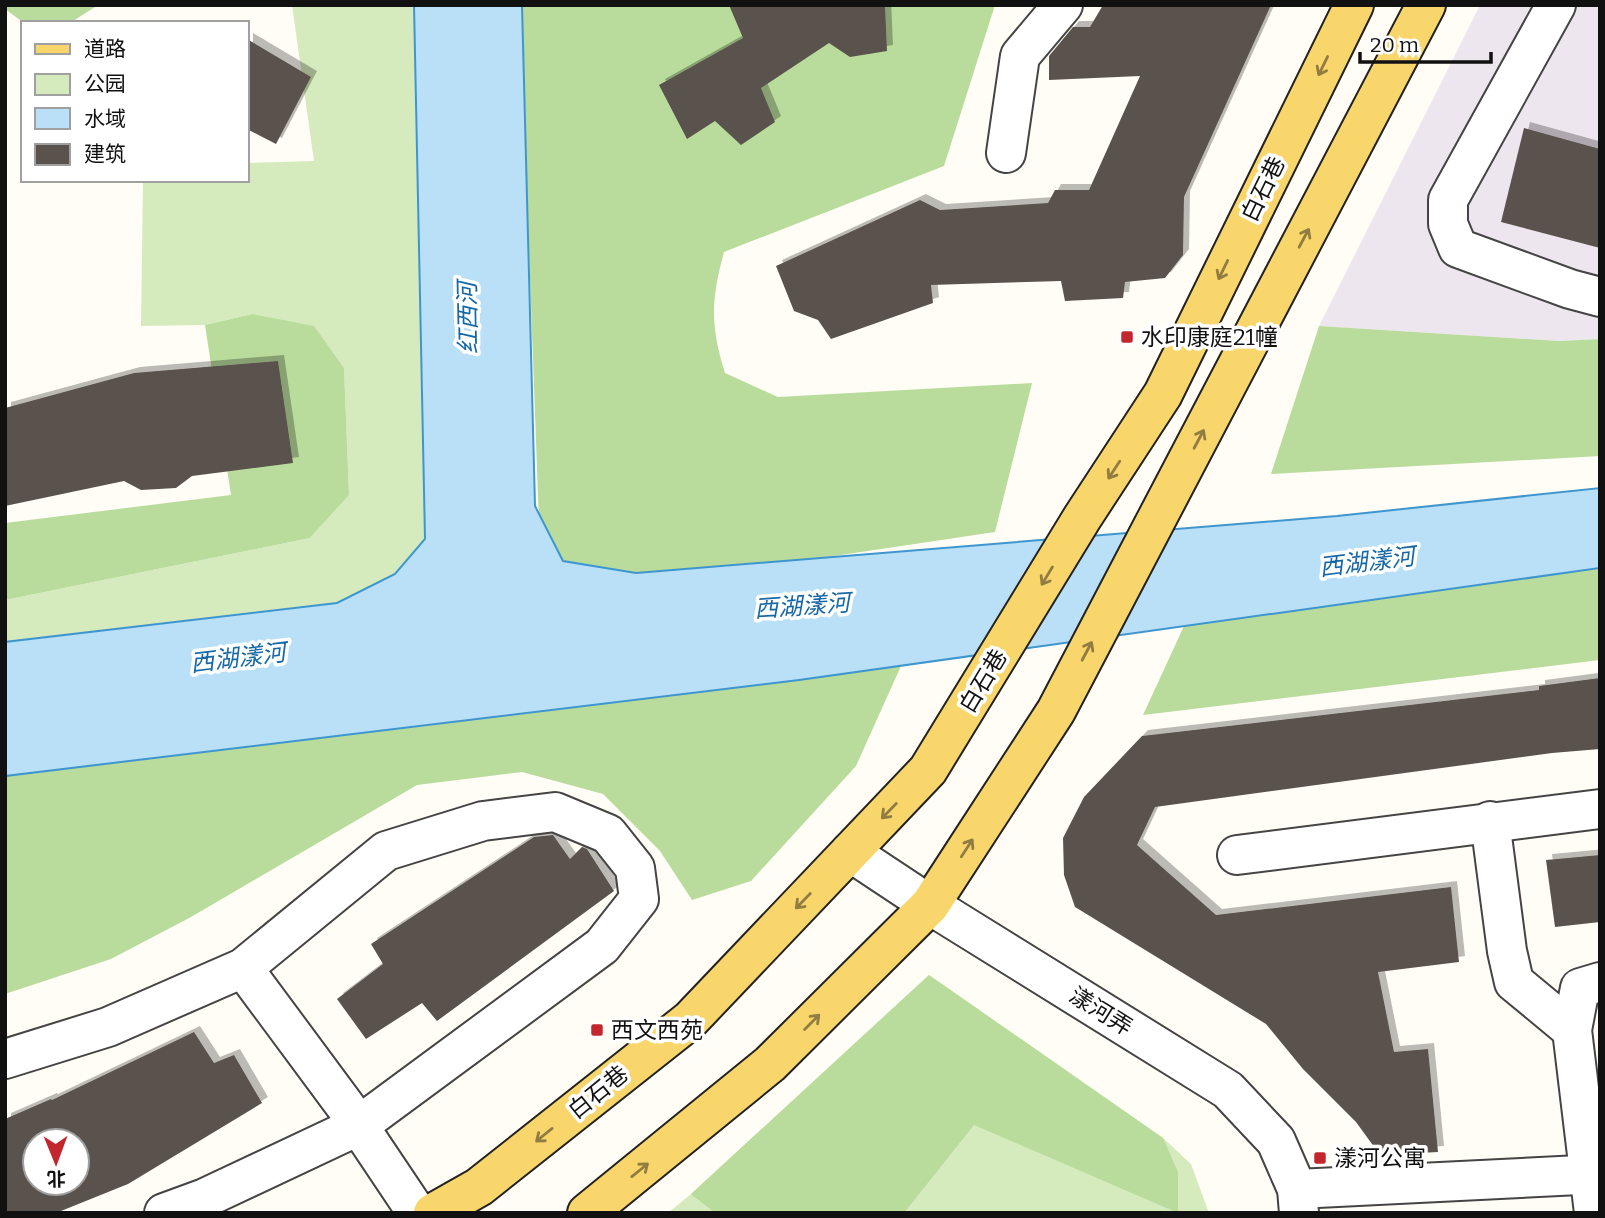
<svg xmlns="http://www.w3.org/2000/svg" width="1605" height="1218" font-family="Bitter,'Noto Sans SC',serif">
	<defs>
		<filter id="shadow"><feDropShadow dx="6" dy="-6" stdDeviation="0" flood-color="#0004"/></filter>
	</defs>
	<rect width="100%" height="100%" fill="#fffdf5"/>
	<!-- industrial -->
	<path fill="#eee6ef" d="M 1480,5 L 1600,5 L 1600,339 L 1560,341 L 1319,326 Z"/>
	<!-- green -->
	<g fill="#d5ebbd">
		<path d="M 292,5 L 414,5 L 425,539 L 395,574 L 337,603 L 5,642 L 5,600 L 310,538 L 349,495 L 344,368 L 252,314 L 205,325 L 141,326 L 143,180 L 247,180 L 247,163 L 314,161 Z"/>
		<path d="M 929,975 L 1163,1138 L 1191,1164 L 1209,1213 L 668,1213 L 691,1194 Z"/>
	</g>
	<!-- forest -->
	<g fill="#b9dc9c">
		<path d="M 5,5 L 98,5 L 70,23 L 24,23 L 5,9 Z"/>
		<path d="M 520,5 L 995,5 L 944,166 L 724,252 C 711,300 710,325 725,373 L 778,397 L 1032,383 L 995,532 L 580,594 L 539,523 Z"/>
		<path d="M 252,314 L 314,326 L 344,368 L 349,495 L 310,538 L 5,600 L 5,523 L 231,495 L 205,325 Z"/>
		<path d="M 1319,326 L 1560,341 L 1600,339 L 1600,456 L 1271,474 Z"/>
		<path d="M 1600,568 L 1600,660 L 1143,715 L 1184,626 Z"/>
		<path d="M 901,666 L 856,766 L 751,881 L 692,900 L 660,851 L 603,794 L 522,772 L 417,785 L 191,917 L 111,959 L 5,994 L 5,776 Z"/>
		<path d="M 929,975 L 1163,1138 L 1178,1172 L 1178,1213 L 974,1125 L 904,1213 L 715,1213 L 691,1194 Z"/>
	</g>
	<!-- water -->
	<path fill="#b9e0f7" stroke="#3f96cf" stroke-width="2" d="M 414,5 L 522,5 L 535,506 L 563,561 L 636,573 L 1337,516 L 1600,488 L 1600,568 L 799,680 L 5,776 L 5,642 L 337,603 L 395,574 L 425,539 Z"/>
	<!-- building -->
	<g fill="#5a524d" fill-rule="evenodd" filter="url(#shadow)">
		<path d="M 729,5 L 885,5 L 887,51 L 850,57 L 829,43 L 761,88 L 775,122 L 741,145 L 715,121 L 687,139 L 659,85 L 743,38 Z"/>
		<path d="M 1103,5 L 1271,5 L 1184,197 L 1183,255 L 1165,278 L 1125,282 L 1123,298 L 1065,301 L 1061,281 L 931,285 L 933,303 L 831,339 L 818,320 L 794,311 L 776,266 L 920,200 L 940,210 L 1048,203 L 1055,190 L 1089,190 L 1140,76 L 1049,80 L 1049,56 L 1073,27 L 1090,27 Z"/>
		<path d="M 247,39 L 311,77 L 276,144 L 247,129 Z"/>
		<path d="M 1524,128 L 1600,149 L 1600,248 L 1501,222 Z"/>
		<path d="M 278,361 L 293,463 L 192,476 L 176,488 L 141,490 L 124,481 L 5,506 L 5,408 L 134,373 Z"/>
		<path d="M 1600,678 L 1600,749 L 1552,753 L 1155,807 L 1137,845 L 1216,915 L 1451,887 L 1459,962 L 1378,972 L 1394,1052 L 1428,1049 L 1438,1152 L 1380,1155 L 1356,1122 L 1303,1069 L 1266,1024 L 1075,907 L 1064,875 L 1063,838 L 1084,797 L 1142,736 L 1539,690 L 1539,686 Z"/>
		<path d="M 553,835 L 570,859 L 582,847 L 587,849 L 614,891 L 437,1021 L 422,1003 L 366,1039 L 337,999 L 383,964 L 371,944 L 534,837 Z"/>
		<path d="M 1600,855 L 1600,922 L 1555,927 L 1546,860 Z"/>
		<path d="M 194,1032 L 214,1063 L 234,1055 L 262,1103 L 128,1184 L 56,1213 L 5,1213 L 5,1119 L 51,1099 L 52,1100 ZM 35,1141 L 77,1141 L 77,1183 L 35,1183 Z"/>
	</g>
	<g fill="none" stroke-linecap="round" stroke-linejoin="round">
		<!-- minor casing -->
		<g stroke="#444" stroke-width="42">
			<g id="minor">
				<path d="M 1556,5 L 1448,200 L 1448,224 L 1458,248 L 1570,289 L 1600,297"/>
				<path d="M 1006,153 L 1020,56 L 1063,5"/>
				<path d="M 1490,821 L 1507,951 L 1514,982 L 1572,1030"/>
				<path d="M 850,852 L 930,905 L 1228,1090 L 1276,1141 L 1297,1189 L 1299,1213"/>
				<path d="M 1237,855 L 1600,809"/>
				<path d="M 243,968 L 346,1107 L 417,1213"/>
				<path d="M 5,1059 L 108,1027 L 243,968 L 386,851 L 483,821 L 555,812 L 608,834 L 635,868 L 639,899 L 602,946 L 358,1126 L 205,1198 L 164,1213"/>
				<path d="M 1297,1189 L 1600,1174"/>
				<path d="M 1594,1213 L 1572,1030 L 1580,988 L 1600,982"/>
			</g>
		</g>
		<!-- major casing -->
		<g stroke="#222" stroke-width="42">
			<g id="major">
				<path d="M 433,1213 L 479,1187 L 690,1020 L 928,770 L 1082,518 L 1163,394 L 1354,5"/>
				<path d="M 587,1213 L 770,1064 L 930,905 L 1056,711 L 1426,5"/>
			</g>
		</g>
		<!-- minor -->
		<use href="#minor" stroke="#fff" stroke-width="38"/>
		<!-- major -->
		<use href="#major" stroke="#f9d66b" stroke-width="38"/>
	</g>
	<!-- one-way arrows -->
	<defs><path id="oneway-shaft" d="M-6 0H5M1.5-3L5.5 0L1.5 3" fill="none" stroke-width="1.6" stroke-linecap="round" stroke-linejoin="round" transform="scale(1.75)"/></defs>
	<g stroke="#917d42">
		<use href="#oneway-shaft" transform="translate(1323 66) rotate(116)"/>
		<use href="#oneway-shaft" transform="translate(1304 238) rotate(-62)"/>
		<use href="#oneway-shaft" transform="translate(1223 270) rotate(116)"/>
		<use href="#oneway-shaft" transform="translate(1199 439) rotate(-62)"/>
		<use href="#oneway-shaft" transform="translate(1114 470) rotate(123)"/>
		<use href="#oneway-shaft" transform="translate(1047 576) rotate(121)"/>
		<use href="#oneway-shaft" transform="translate(1087 651) rotate(-62)"/>
		<use href="#oneway-shaft" transform="translate(889 811) rotate(134)"/>
		<use href="#oneway-shaft" transform="translate(967 848) rotate(-57)"/>
		<use href="#oneway-shaft" transform="translate(803 901) rotate(134)"/>
		<use href="#oneway-shaft" transform="translate(812 1022) rotate(-45)"/>
		<use href="#oneway-shaft" transform="translate(544 1135) rotate(141)"/>
		<use href="#oneway-shaft" transform="translate(640 1170) rotate(-39)"/>
	</g>
	<!-- markers -->
	<g fill="#c4262e" stroke="#fff" stroke-width="2.5">
		<rect x="1120" y="330" width="14" height="14" rx="3.5"/>
		<rect x="590" y="1023" width="14" height="14" rx="3.5"/>
		<rect x="1313" y="1151" width="14" height="14" rx="3.5"/>
	</g>
	<g text-anchor="middle" dominant-baseline="central" stroke-width="7" stroke-linejoin="round" paint-order="stroke">
		<!-- street labels -->
		<g font-size="23" fill="#111" stroke="#fff">
			<text transform="translate(1263 189) rotate(-64)">白石巷</text>
			<text transform="translate(983 681) rotate(-59)">白石巷</text>
			<text transform="translate(1101 1011) rotate(32)">漾河弄</text>
			<text transform="translate(598 1092) rotate(-39)">白石巷</text>
		</g>
		<!-- poi labels -->
		<g font-size="23" fill="#111" stroke="#fff" text-anchor="start">
			<text x="1141" y="337">水印康庭21幢</text>
			<text x="611" y="1030">西文西苑</text>
			<text x="1334" y="1158">漾河公寓</text>
		</g>
		<!-- water labels -->
		<g font-size="24" font-style="italic" fill="#1768a6" stroke="#fff">
			<text transform="translate(468 318) rotate(-91)">红西河</text>
			<text transform="translate(1367 562) rotate(-7)">西湖漾河</text>
			<text transform="translate(802 606) rotate(-4)">西湖漾河</text>
			<text transform="translate(238 658) rotate(-7)">西湖漾河</text>
		</g>
	</g>
	<!-- border -->
	<rect width="1605" height="1218" fill="none" stroke="#111111" stroke-width="14"/>
	<!-- legend -->
	<rect x="21" y="21" width="228" height="161" fill="#ffffff" stroke="#a0a0a0" stroke-width="2"/>
	<rect x="35" y="44" width="35" height="10" fill="#f9d66b" stroke="#a0a0a0" stroke-width="2"/>
	<text x="84" y="56" font-size="21" fill="#111111">道路</text>
	<rect x="35" y="74" width="35" height="21" fill="#d5ebbd" stroke="#a0a0a0" stroke-width="2"/>
	<text x="84" y="91" font-size="21" fill="#111111">公园</text>
	<rect x="35" y="108" width="35" height="21" fill="#b9e0f7" stroke="#a0a0a0" stroke-width="2"/>
	<text x="84" y="126" font-size="21" fill="#111111">水域</text>
	<rect x="35" y="144" width="35" height="21" fill="#5a524d" stroke="#a0a0a0" stroke-width="2"/>
	<text x="84" y="161" font-size="21" fill="#111111">建筑</text>
	<!-- north arrow -->
	<g transform="translate(56 1162) rotate(179)"><circle r="33" fill="#ffffff" stroke="#a0a0a0" stroke-width="2"/>
	<path d="M0-5L12 26L0 18L-12 26Z" fill="#c4262e"/>
	<text y="-10" font-size="19" font-weight="bold" text-anchor="middle" fill="#111111">北</text>
	</g>
	<!-- scale -->
	<path d="M1360 52v10h131v-10" fill="none" stroke="#111111" stroke-width="3.5"/>
	<text x="1370" y="52" font-size="21" fill="#111111" stroke="#ffffff" stroke-width="5" paint-order="stroke">20 m</text>
</svg>
